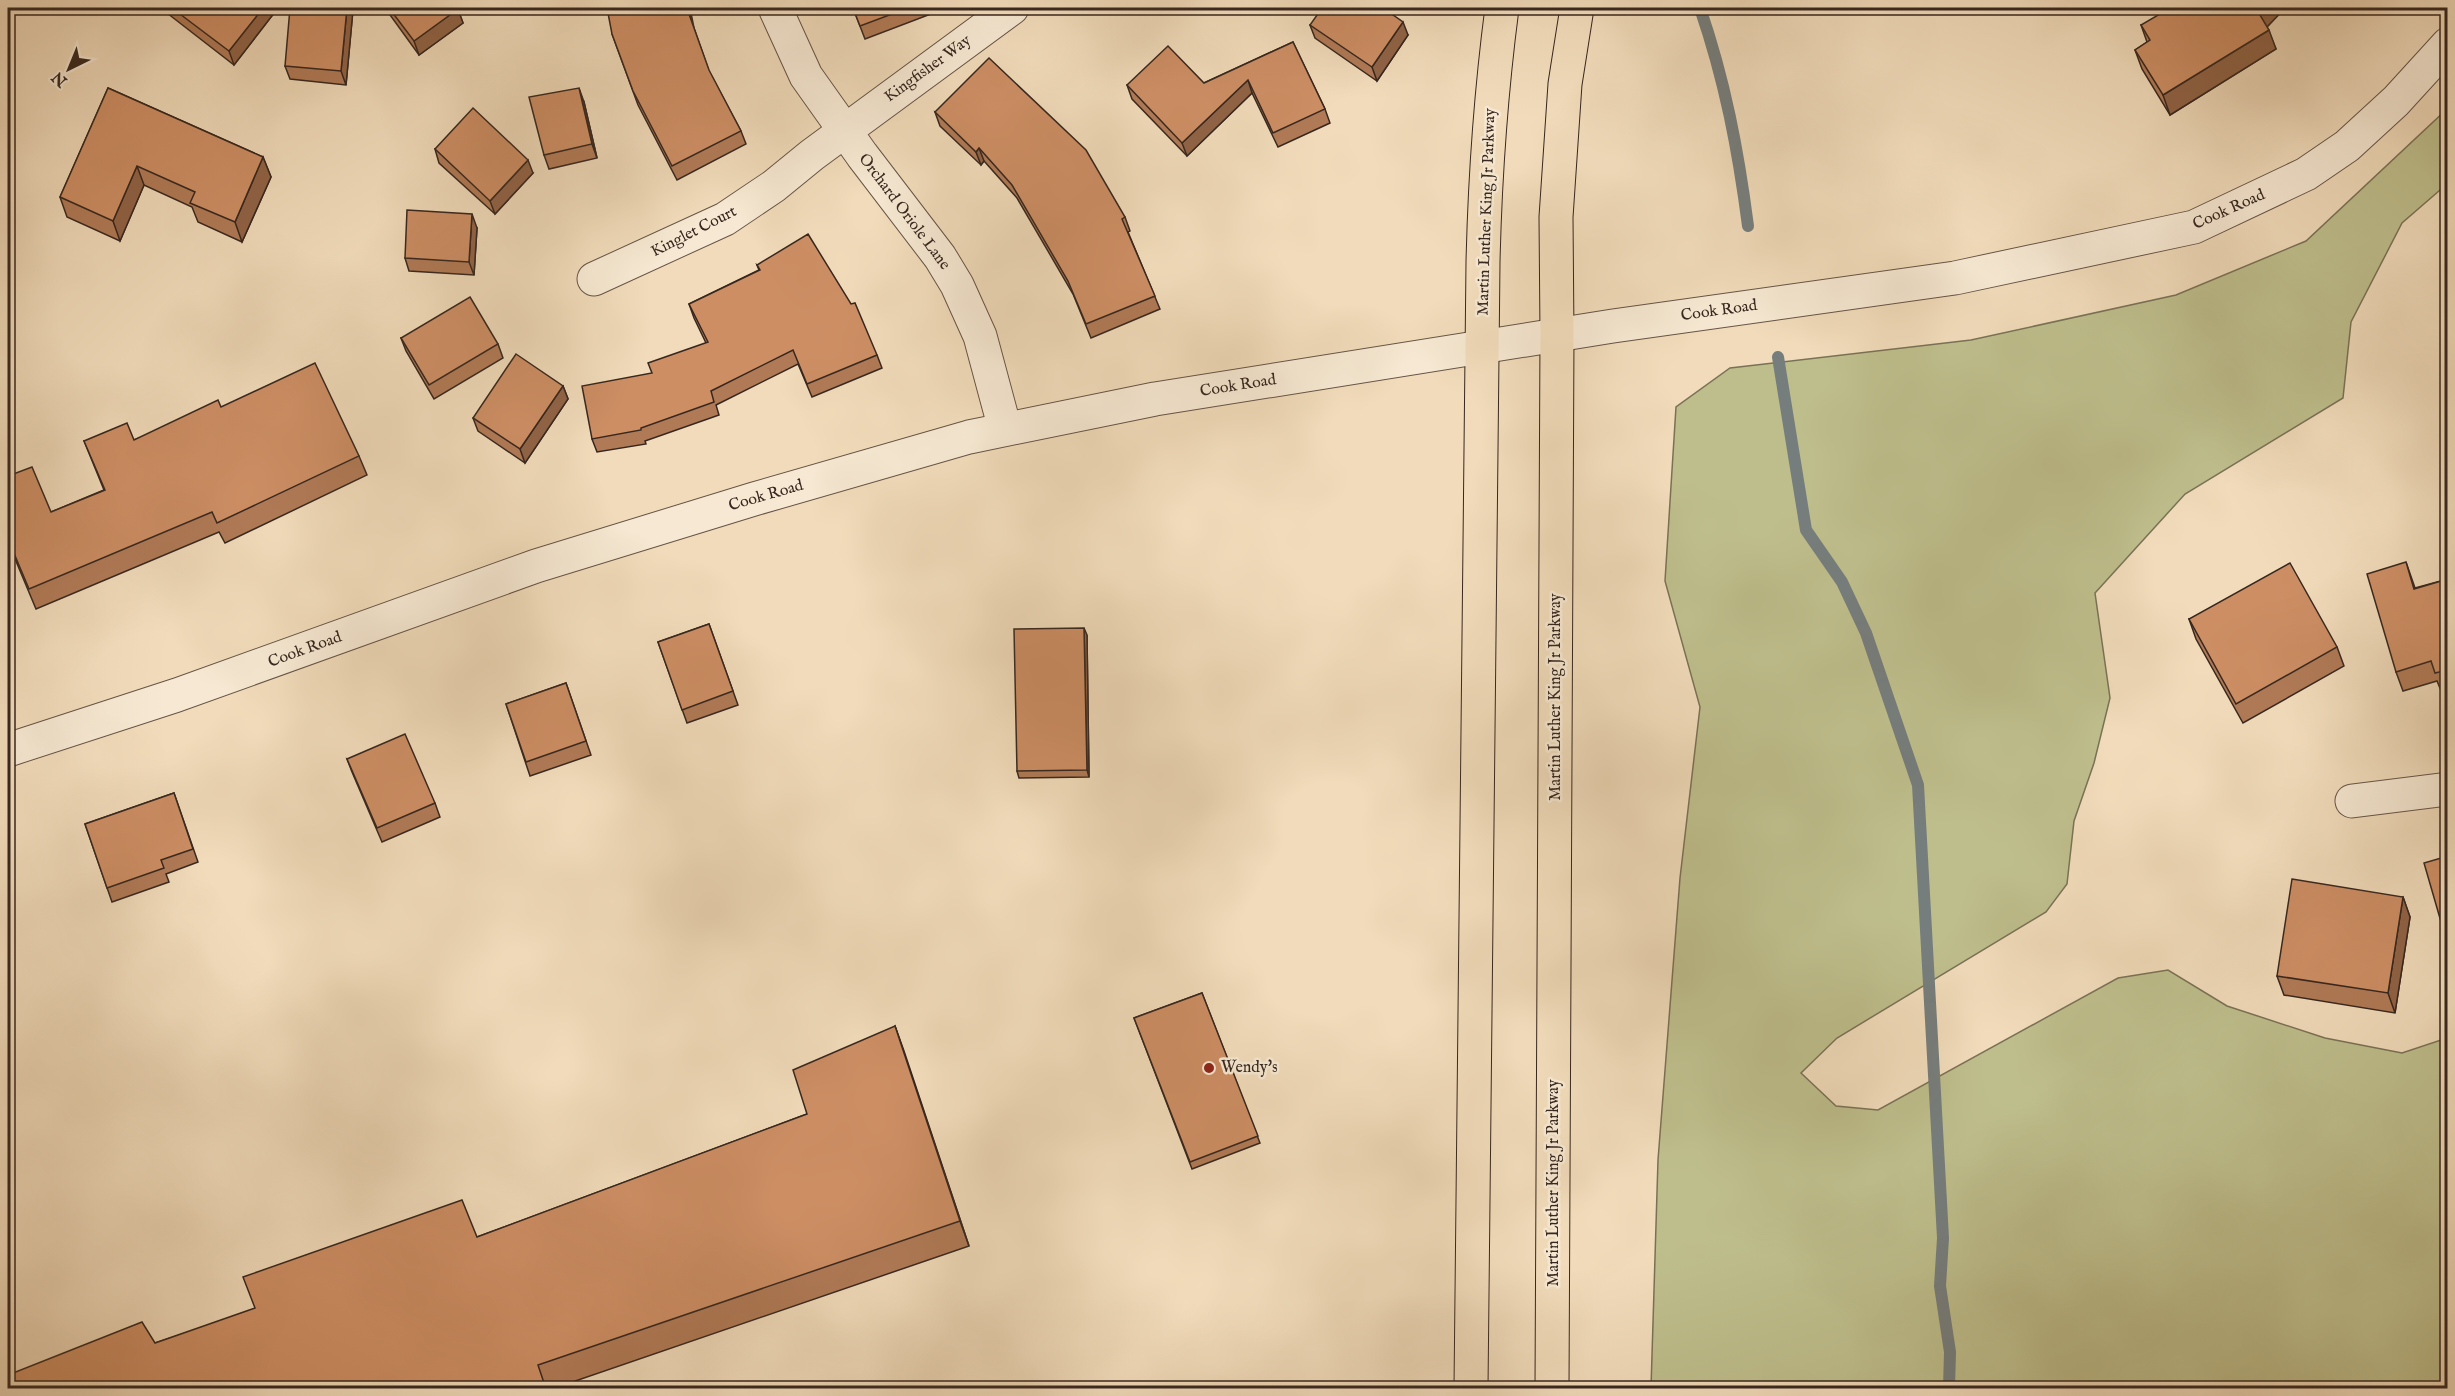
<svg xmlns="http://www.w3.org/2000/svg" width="2455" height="1396" font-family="'IM FELL English',serif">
	<rect width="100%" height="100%" fill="#f1dbba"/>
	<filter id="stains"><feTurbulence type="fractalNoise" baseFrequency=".00333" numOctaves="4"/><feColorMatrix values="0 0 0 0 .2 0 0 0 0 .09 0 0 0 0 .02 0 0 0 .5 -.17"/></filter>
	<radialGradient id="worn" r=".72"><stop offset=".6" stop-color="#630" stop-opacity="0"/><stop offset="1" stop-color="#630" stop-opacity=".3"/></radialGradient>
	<!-- green -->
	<path fill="#bebe8c" stroke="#7a7256" stroke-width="1.5" d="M 2447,109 L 2447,184 L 2402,223 L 2351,322 L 2343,398 L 2185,494 L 2095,593 L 2110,698 L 2094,763 L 2074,821 L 2067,884 L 2046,912 L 1837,1038 L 1801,1073 L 1836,1106 L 1878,1110 L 2118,978 L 2168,970 L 2227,1006 L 2325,1038 L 2402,1053 L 2447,1038 L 2447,1388 L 1651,1388 L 1658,1160 L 1680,878 L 1700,707 L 1665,581 L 1676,407 L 1730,368 L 1971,340 L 2176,295 L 2306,241 Z"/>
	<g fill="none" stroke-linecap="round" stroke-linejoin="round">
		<!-- stream -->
		<g stroke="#767e7d" stroke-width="12">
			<path d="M 1700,8 C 1725,81 1738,149 1748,226"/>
			<path d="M 1778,357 L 1806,530 L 1842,582 L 1866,633 L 1918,785 L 1943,1238 L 1940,1286 L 1950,1352 L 1949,1388"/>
		</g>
		<!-- minor casing -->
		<g stroke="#665446" stroke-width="35">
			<g id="minor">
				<path d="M 775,8 L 806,76 L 862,155 L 940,257 L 957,285 L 980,336 L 1005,429"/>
				<path d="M 594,279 L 725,219 L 774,186 L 812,155 L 1012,8"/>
				<path d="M 8,750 L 177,695 L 536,566 L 754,499 L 969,437 L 1155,399 L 1613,326 L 1955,278 L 2194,227 L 2306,174 L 2347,146 L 2396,101 L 2448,44"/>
				<path d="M 2352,801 L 2448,789"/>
			</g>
		</g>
		<!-- major casing -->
		<g stroke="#37271f" stroke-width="35">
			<g id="major">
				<path d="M 1471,1388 L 1483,262 C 1485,177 1491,92 1502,8"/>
				<path d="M 1552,1388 L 1557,335 L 1556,217 L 1565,84 L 1577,8"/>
			</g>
		</g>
		<!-- minor -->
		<use href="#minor" stroke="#f6e8d2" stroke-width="33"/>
		<!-- major -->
		<use href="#major" stroke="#f1dbba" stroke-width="33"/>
	</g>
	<!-- wall -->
	<g fill="#b07a56" stroke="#37271f" stroke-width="1.5">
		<path d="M 163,8 L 278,8 L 234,65 L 167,13 Z"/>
		<path d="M 385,8 L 457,8 L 463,23 L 419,55 Z"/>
		<path d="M 853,8 L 944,8 L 944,9 L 865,39 Z"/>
		<path d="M 2285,8 L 2267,27 L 2276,49 L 2170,115 L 2142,69 L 2135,50 L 2147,42 L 2141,25 Z"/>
		<path d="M 353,10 L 346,85 L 290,79 L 285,66 Z"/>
		<path d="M 1310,25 L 1408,35 L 1377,81 L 1315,38 Z"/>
		<path d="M 694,28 L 709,71 L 741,131 L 746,144 L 677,180 L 638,105 L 612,34 Z"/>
		<path d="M 1293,42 L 1325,109 L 1330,123 L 1278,147 L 1252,93 L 1187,156 L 1132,99 L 1127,85 L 1204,83 Z"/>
		<path d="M 108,88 L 263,157 L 271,177 L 242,242 L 198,222 L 192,207 L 144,185 L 120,241 L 67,217 L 60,197 Z"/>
		<path d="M 584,102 L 597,158 L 549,169 L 544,155 Z"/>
		<path d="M 935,112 L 1125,217 L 1130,231 L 1128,232 L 1160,309 L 1091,338 L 1073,294 L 1017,198 L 984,161 L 981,165 L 940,126 Z"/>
		<path d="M 435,149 L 533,173 L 495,214 L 439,163 Z"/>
		<path d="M 477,228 L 474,275 L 409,271 L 405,258 Z"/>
		<path d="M 757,265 L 877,355 L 882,368 L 812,397 L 798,364 L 716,405 L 719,415 L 645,441 L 646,444 L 597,452 L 592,439 L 706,343 L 694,318 L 689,304 L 759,270 Z"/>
		<path d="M 401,338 L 498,344 L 503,358 L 434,399 L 406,351 Z"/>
		<path d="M 563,386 L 568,399 L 525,463 L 478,431 L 473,418 Z"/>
		<path d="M 221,407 L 359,456 L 367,475 L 225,543 L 219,532 L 36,609 L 8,542 L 8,476 L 51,512 L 104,490 L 84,441 L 134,440 Z"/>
		<path d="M 2406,562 L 2415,588 L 2448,579 L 2448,691 L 2442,693 L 2437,681 L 2403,691 L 2396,672 Z"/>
		<path d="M 2189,619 L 2337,647 L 2344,666 L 2243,723 L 2196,639 Z"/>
		<path d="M 709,624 L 738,705 L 687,723 L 658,642 Z"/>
		<path d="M 1087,635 L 1089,777 L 1019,778 L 1017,771 Z"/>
		<path d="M 566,683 L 591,755 L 530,776 L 506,704 Z"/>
		<path d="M 347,759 L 435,803 L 440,817 L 382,842 L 352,772 Z"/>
		<path d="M 174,793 L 198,862 L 166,874 L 169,882 L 112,902 L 85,824 Z"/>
		<path d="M 2403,897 L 2410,917 L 2395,1013 L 2284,995 L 2277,976 Z"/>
		<path d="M 1202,993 L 1260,1143 L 1192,1169 L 1134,1018 Z"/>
		<path d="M 895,1026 L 969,1246 L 552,1389 L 8,1389 L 155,1343 L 477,1237 L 807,1114 Z"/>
	</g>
	<!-- shaded-wall -->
	<g fill="#906346" stroke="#37271f" stroke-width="1.5">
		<path d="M 263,8 L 278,8 L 234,65 L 229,51 Z"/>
		<path d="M 347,8 L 352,8 L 353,10 L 346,85 L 341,71 Z"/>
		<path d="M 688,8 L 690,8 L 694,28 L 689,14 Z"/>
		<path d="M 2259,8 L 2285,8 L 2264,30 L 2257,10 Z"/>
		<path d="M 458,9 L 463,23 L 419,55 L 414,41 Z"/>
		<path d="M 1403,22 L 1408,35 L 1377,81 L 1372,67 Z"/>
		<path d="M 2269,30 L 2276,49 L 2170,115 L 2163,95 Z"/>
		<path d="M 1248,80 L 1252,93 L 1187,156 L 1182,143 Z"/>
		<path d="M 579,88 L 584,102 L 597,158 L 592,144 Z"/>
		<path d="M 979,148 L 984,161 L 981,165 L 976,152 Z"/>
		<path d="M 263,157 L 271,177 L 242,242 L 235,222 Z"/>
		<path d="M 528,160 L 533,173 L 495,214 L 490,201 Z"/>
		<path d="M 137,166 L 144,185 L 120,241 L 113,221 Z"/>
		<path d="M 472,214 L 477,228 L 474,275 L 469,262 Z"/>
		<path d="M 563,386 L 568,399 L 525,463 L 520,449 Z"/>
		<path d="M 1084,628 L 1087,635 L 1089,777 L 1087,770 Z"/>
		<path d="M 2403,897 L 2410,917 L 2395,1013 L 2388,993 Z"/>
		<path d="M 895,1026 L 904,1051 L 969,1246 L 960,1221 Z"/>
	</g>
	<!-- building -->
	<g fill="#cd8e64" stroke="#37271f" stroke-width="1.5">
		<path d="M 172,8 L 263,8 L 229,51 Z"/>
		<path d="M 290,8 L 347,8 L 341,71 L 285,66 Z"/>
		<path d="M 389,8 L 457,8 L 458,9 L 414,41 Z"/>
		<path d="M 607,8 L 688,8 L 689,14 L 709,70 L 741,131 L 672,166 L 633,91 L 612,34 Z"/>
		<path d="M 853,8 L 908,8 L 860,26 Z"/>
		<path d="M 1322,8 L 1383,8 L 1403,22 L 1372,67 L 1310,25 Z"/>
		<path d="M 2170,8 L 2259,8 L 2257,10 L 2269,30 L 2163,95 L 2135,50 L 2150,40 L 2141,25 Z"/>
		<path d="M 1293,42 L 1325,109 L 1273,133 L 1248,80 L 1182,143 L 1127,85 L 1168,46 L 1204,83 Z"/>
		<path d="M 989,58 L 1086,150 L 1125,217 L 1122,219 L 1155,296 L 1086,324 L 1068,281 L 1012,185 L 979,148 L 976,152 L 935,112 Z"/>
		<path d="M 108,88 L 263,157 L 235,222 L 190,203 L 195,192 L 137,166 L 113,221 L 60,197 Z"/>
		<path d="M 579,88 L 592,144 L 544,155 L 529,97 Z"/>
		<path d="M 473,108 L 528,160 L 490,201 L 435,149 Z"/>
		<path d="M 407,210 L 472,214 L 469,262 L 405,258 Z"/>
		<path d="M 808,234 L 851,304 L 855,303 L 877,355 L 807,384 L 793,350 L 711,391 L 714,402 L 641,428 L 641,430 L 592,439 L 582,386 L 652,373 L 648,363 L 708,342 L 689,304 L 760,270 L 757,265 Z"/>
		<path d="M 470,297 L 498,344 L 429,385 L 401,338 Z"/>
		<path d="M 516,354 L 563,386 L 520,449 L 473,418 Z"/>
		<path d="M 315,363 L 359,456 L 217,523 L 212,512 L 29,589 L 8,539 L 8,476 L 32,467 L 51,512 L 105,490 L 84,441 L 127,423 L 134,440 L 218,400 L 221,407 Z"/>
		<path d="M 2406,562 L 2414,589 L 2448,579 L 2448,670 L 2435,673 L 2431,661 L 2396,672 L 2367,574 Z"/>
		<path d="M 2290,563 L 2337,647 L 2236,704 L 2189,619 Z"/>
		<path d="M 709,624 L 733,691 L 682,710 L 658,642 Z"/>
		<path d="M 1084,628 L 1087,770 L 1017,771 L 1014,629 Z"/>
		<path d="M 566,683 L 586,741 L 526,762 L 506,704 Z"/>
		<path d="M 405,734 L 435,803 L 377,828 L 347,759 Z"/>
		<path d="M 174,793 L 193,849 L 161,860 L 164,868 L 107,888 L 85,824 Z"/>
		<path d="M 2448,856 L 2448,946 L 2424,863 Z"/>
		<path d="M 2292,879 L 2403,897 L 2388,993 L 2277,976 Z"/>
		<path d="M 1202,993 L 1258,1136 L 1190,1162 L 1134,1018 Z"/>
		<path d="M 895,1026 L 960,1221 L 538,1365 L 546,1389 L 8,1389 L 8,1375 L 142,1322 L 155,1343 L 255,1308 L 243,1277 L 462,1200 L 477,1237 L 807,1114 L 793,1070 Z"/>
	</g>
	<!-- markers -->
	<circle fill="#8f2418" stroke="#f6e8d2" stroke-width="2" cx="1209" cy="1068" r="6"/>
	<g text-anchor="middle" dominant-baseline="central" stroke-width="5" stroke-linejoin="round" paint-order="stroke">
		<!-- street labels -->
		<g font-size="16" fill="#37271f" stroke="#f6e8d2">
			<text transform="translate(928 69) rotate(-36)">Kingfisher Way</text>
			<text transform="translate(2229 210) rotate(-24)">Cook Road</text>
			<text transform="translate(904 212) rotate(53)">Orchard Oriole Lane</text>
			<text transform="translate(1487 212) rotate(-88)">Martin Luther King Jr Parkway</text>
			<text transform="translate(694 232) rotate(-27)">Kinglet Court</text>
			<text transform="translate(1719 311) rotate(-8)">Cook Road</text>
			<text transform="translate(1238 386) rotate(-9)">Cook Road</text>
			<text transform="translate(766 496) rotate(-16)">Cook Road</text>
			<text transform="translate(305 650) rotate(-20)">Cook Road</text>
			<text transform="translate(1556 697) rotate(-90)">Martin Luther King Jr Parkway</text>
			<text transform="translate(1554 1183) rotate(-90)">Martin Luther King Jr Parkway</text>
		</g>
		<!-- poi labels -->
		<g font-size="16" fill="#37271f" stroke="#f6e8d2" text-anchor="start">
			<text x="1221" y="1068">Wendy's</text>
		</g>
	</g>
	<!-- margin -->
	<rect width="2455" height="1396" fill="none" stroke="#f1dbba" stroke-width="30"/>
	<rect x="9" y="9" width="2437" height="1378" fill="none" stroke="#37271f" stroke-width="3"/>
	<rect x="15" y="15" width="2425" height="1366" fill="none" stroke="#37271f" stroke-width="1.5"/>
	<!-- north arrow -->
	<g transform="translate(69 69) rotate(223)" stroke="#f6e8d2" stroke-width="4.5" paint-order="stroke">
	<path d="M0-4.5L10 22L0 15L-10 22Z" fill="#37271f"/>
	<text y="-9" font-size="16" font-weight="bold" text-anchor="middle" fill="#37271f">N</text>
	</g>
	<rect width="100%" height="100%" filter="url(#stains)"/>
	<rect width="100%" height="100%" fill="url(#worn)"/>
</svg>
